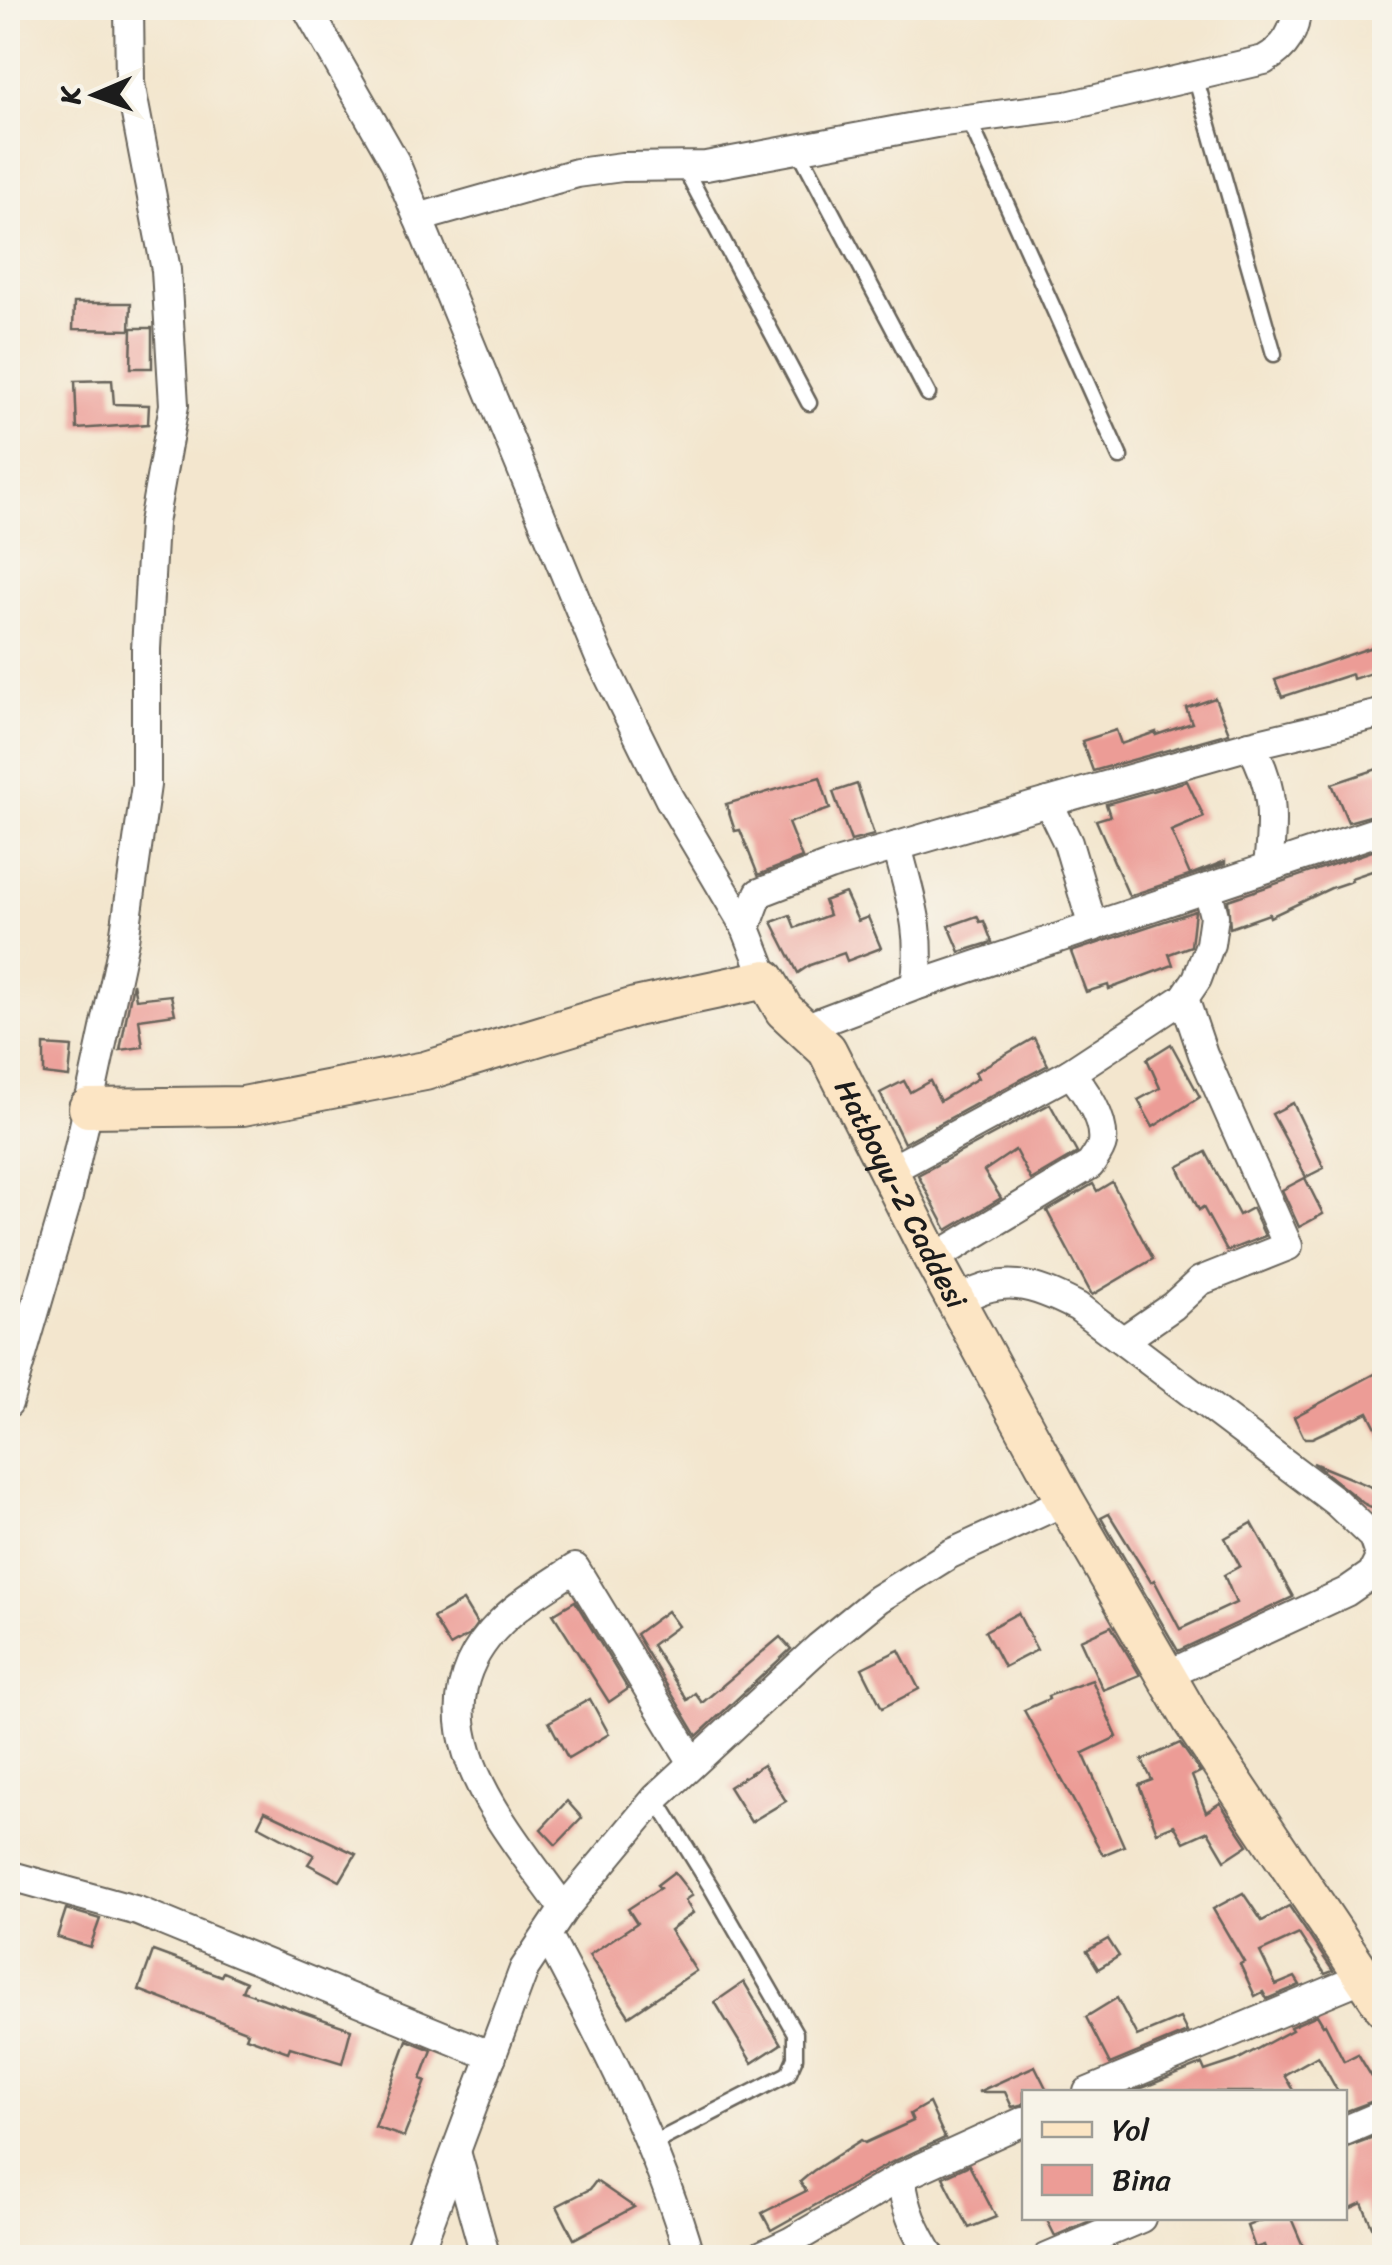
<svg xmlns="http://www.w3.org/2000/svg" width="1392" height="2265" font-family="Sriracha,sans-serif">
	<rect width="100%" height="100%" fill="#f7f3e8"/>
	<filter id="ink" filterUnits="userSpaceOnUse"><feTurbulence type="fractalNoise" baseFrequency=".01" numOctaves="2"/><feDisplacementMap in="SourceGraphic" scale="20" xChannelSelector="R" yChannelSelector="G"/><feConvolveMatrix kernelMatrix="1 2 1 2 8 2 1 2 1" color-interpolation-filters="sRGB"/></filter>
	<filter id="wash" filterUnits="userSpaceOnUse"><feTurbulence type="fractalNoise" baseFrequency=".0048" numOctaves="4" result="noise"/><feDisplacementMap in="SourceGraphic" scale="40" xChannelSelector="R" yChannelSelector="G"/><feGaussianBlur stdDeviation="2.25" result="paint"/><feColorMatrix in="noise" values="0 0 0 0 0 0 0 0 0 0 0 0 0 0 0 0 0 1.4 0 .05"/><feComposite in="paint" operator="in"/></filter>
	<g filter="url(#wash)">
		<rect width="100%" height="100%" fill="#f3e6ce"/>
		<g id="blocks">
			<!-- building -->
			<g fill="#ec9c96">
				<path d="M 74,303 L 131,303 L 130,330 L 73,329 Z"/>
				<path d="M 132,328 L 152,328 L 152,368 L 131,368 Z"/>
				<path d="M 112,380 L 114,404 L 149,405 L 148,424 L 77,429 L 75,381 Z"/>
				<path d="M 1384,643 L 1384,669 L 1353,679 L 1352,674 L 1282,697 L 1275,680 Z"/>
				<path d="M 1215,698 L 1229,733 L 1093,771 L 1082,741 L 1116,730 L 1121,744 L 1156,732 L 1156,735 L 1192,723 L 1186,708 Z"/>
				<path d="M 1380,768 L 1384,780 L 1384,812 L 1348,822 L 1332,784 Z"/>
				<path d="M 820,777 L 830,809 L 788,823 L 802,858 L 758,875 L 740,830 L 735,831 L 726,804 Z"/>
				<path d="M 1187,781 L 1204,817 L 1171,831 L 1190,875 L 1225,861 L 1225,864 L 1129,896 L 1096,820 L 1110,816 L 1106,804 Z"/>
				<path d="M 857,784 L 874,835 L 851,841 L 833,792 Z"/>
				<path d="M 1384,847 L 1384,867 L 1351,878 L 1352,881 L 1331,888 L 1270,917 L 1269,914 L 1230,928 L 1228,900 Z"/>
				<path d="M 845,893 L 858,921 L 868,917 L 881,948 L 847,961 L 844,953 L 810,965 L 798,973 L 772,922 L 790,915 L 795,928 L 829,915 L 824,901 Z"/>
				<path d="M 1195,911 L 1191,946 L 1169,954 L 1173,965 L 1109,989 L 1108,985 L 1086,992 L 1071,952 Z"/>
				<path d="M 977,916 L 980,922 L 984,921 L 992,942 L 960,952 L 949,926 Z"/>
				<path d="M 133,983 L 136,999 L 171,995 L 175,1014 L 139,1019 L 143,1047 L 120,1050 Z"/>
				<path d="M 1034,1038 L 1048,1065 L 904,1143 L 880,1093 L 904,1081 L 910,1092 L 930,1081 L 940,1101 L 978,1078 L 975,1072 Z"/>
				<path d="M 1171,1044 L 1200,1097 L 1153,1127 L 1138,1100 L 1160,1088 L 1147,1059 Z"/>
				<path d="M 44,1045 L 72,1047 L 69,1077 L 44,1074 Z"/>
				<path d="M 1293,1103 L 1324,1168 L 1306,1177 L 1272,1114 Z"/>
				<path d="M 1050,1104 L 1077,1153 L 1031,1180 L 1015,1150 L 984,1171 L 1001,1198 L 947,1230 L 918,1175 Z"/>
				<path d="M 1206,1152 L 1239,1215 L 1252,1208 L 1265,1236 L 1227,1251 L 1203,1207 L 1199,1210 L 1178,1167 Z"/>
				<path d="M 1305,1178 L 1323,1214 L 1299,1227 L 1282,1190 Z"/>
				<path d="M 1112,1182 L 1153,1259 L 1092,1295 L 1047,1211 L 1093,1184 L 1097,1191 Z"/>
				<path d="M 1384,1369 L 1384,1443 L 1368,1412 L 1312,1438 L 1304,1438 L 1294,1417 Z"/>
				<path d="M 1313,1463 L 1384,1492 L 1379,1511 L 1363,1503 Z"/>
				<path d="M 1109,1514 L 1151,1582 L 1154,1580 L 1180,1629 L 1236,1603 L 1224,1575 L 1240,1566 L 1225,1538 L 1252,1523 L 1293,1597 L 1178,1651 L 1101,1518 Z"/>
				<path d="M 463,1601 L 477,1624 L 469,1635 L 450,1646 L 433,1618 Z"/>
				<path d="M 575,1601 L 628,1689 L 609,1702 L 553,1614 Z"/>
				<path d="M 667,1611 L 678,1626 L 652,1645 L 687,1700 L 695,1693 L 702,1703 L 780,1637 L 791,1649 L 697,1736 L 636,1634 Z"/>
				<path d="M 1018,1613 L 1037,1650 L 1004,1667 L 985,1631 Z"/>
				<path d="M 1111,1626 L 1140,1675 L 1103,1690 L 1080,1640 Z"/>
				<path d="M 899,1650 L 919,1689 L 882,1708 L 862,1668 Z"/>
				<path d="M 1092,1680 L 1117,1737 L 1083,1753 L 1124,1846 L 1103,1855 L 1024,1710 L 1049,1699 L 1048,1696 Z"/>
				<path d="M 590,1699 L 609,1734 L 568,1758 L 549,1722 Z"/>
				<path d="M 1180,1743 L 1200,1772 L 1192,1776 L 1206,1812 L 1220,1803 L 1248,1845 L 1225,1860 L 1208,1831 L 1184,1842 L 1174,1825 L 1157,1832 L 1139,1785 L 1152,1780 L 1142,1760 Z"/>
				<path d="M 763,1765 L 786,1801 L 751,1822 L 729,1787 Z"/>
				<path d="M 567,1801 L 582,1818 L 556,1845 L 541,1829 Z"/>
				<path d="M 265,1811 L 356,1854 L 340,1881 L 308,1864 L 314,1855 L 258,1825 Z"/>
				<path d="M 674,1872 L 692,1895 L 685,1900 L 693,1913 L 670,1930 L 696,1971 L 629,2016 L 589,1955 L 637,1923 L 628,1909 L 660,1888 L 657,1885 Z"/>
				<path d="M 1243,1893 L 1262,1921 L 1289,1906 L 1333,1971 L 1325,1974 L 1299,1934 L 1260,1952 L 1276,1985 L 1295,1977 L 1300,1985 L 1267,1999 L 1263,1992 L 1255,1996 L 1240,1964 L 1244,1962 L 1213,1909 Z"/>
				<path d="M 66,1909 L 100,1919 L 90,1947 L 57,1937 Z"/>
				<path d="M 1108,1939 L 1119,1956 L 1098,1969 L 1087,1951 Z"/>
				<path d="M 153,1951 L 221,1976 L 223,1972 L 246,1982 L 242,1991 L 351,2029 L 342,2063 L 290,2047 L 288,2052 L 246,2037 L 248,2032 L 139,1990 Z"/>
				<path d="M 744,1982 L 781,2044 L 752,2063 L 715,2002 Z"/>
				<path d="M 1117,1998 L 1137,2036 L 1180,2018 L 1187,2032 L 1110,2064 L 1086,2017 Z"/>
				<path d="M 1317,2015 L 1323,2025 L 1325,2024 L 1344,2061 L 1358,2054 L 1384,2097 L 1344,2112 L 1344,2092 L 1338,2092 L 1318,2056 L 1284,2075 L 1294,2092 L 1132,2092 L 1202,2064 L 1205,2071 L 1235,2061 L 1292,2030 L 1290,2027 Z"/>
				<path d="M 407,2040 L 432,2050 L 421,2079 L 426,2081 L 404,2137 L 375,2127 Z"/>
				<path d="M 1035,2066 L 1048,2092 L 1024,2092 L 1024,2104 L 1012,2107 L 1005,2092 L 978,2092 Z"/>
				<path d="M 929,2103 L 945,2138 L 892,2162 L 771,2230 L 762,2213 L 806,2191 L 800,2182 L 813,2171 L 861,2140 L 865,2143 L 913,2121 L 910,2114 Z"/>
				<path d="M 1384,2133 L 1384,2255 L 1362,2203 L 1344,2211 L 1344,2148 Z"/>
				<path d="M 969,2165 L 996,2217 L 969,2228 L 943,2177 Z"/>
				<path d="M 596,2181 L 634,2207 L 574,2239 L 557,2206 L 590,2189 Z"/>
				<path d="M 1046,2218 L 1097,2218 L 1055,2236 Z"/>
				<path d="M 1266,2218 L 1291,2218 L 1308,2258 L 1269,2258 L 1264,2245 L 1255,2248 L 1247,2226 Z"/>
			</g>
		</g>
	</g>
	<g filter="url(#ink)">
		<use href="#blocks" fill-opacity="0" stroke="#67635a" stroke-width="2.5"/>
		<g fill="none" stroke-linecap="round" stroke-linejoin="round">
			<!-- lane casing -->
			<g stroke="#67635a" stroke-width="19">
				<g id="lane">
					<path d="M 1195,76 L 1274,354"/>
					<path d="M 968,118 L 1120,457"/>
					<path d="M 799,150 L 928,394"/>
					<path d="M 685,169 L 809,403"/>
					<path d="M 652,2144 L 788,2074 L 795,2058 L 795,2033 L 711,1887 L 656,1798"/>
				</g>
			</g>
			<!-- street casing -->
			<g stroke="#67635a" stroke-width="32">
				<g id="street">
					<path d="M 307,8 L 395,162 L 599,656 L 669,798 L 746,928 L 766,979"/>
					<path d="M 418,218 L 577,173 L 622,167 L 706,166 L 936,123 L 1067,106 L 1264,60 C 1285,48 1296,32 1296,8"/>
					<path d="M 1250,745 C 1275,784 1273,822 1268,866"/>
					<path d="M 1048,802 L 1068,843 L 1093,927"/>
					<path d="M 897,846 C 910,897 924,932 915,986"/>
					<path d="M 746,928 L 759,893 L 829,866 L 1031,807 L 1250,745 L 1384,713"/>
					<path d="M 804,1028 L 915,986 L 1384,829"/>
					<path d="M 887,1172 L 1070,1073"/>
					<path d="M 933,1259 L 1090,1165 C 1094,1159 1101,1150 1102,1143 C 1105,1119 1085,1090 1070,1073 L 1184,998 L 1197,979 L 1210,944 L 1214,916 L 1207,888"/>
					<path d="M 957,1302 C 1002,1273 1034,1284 1078,1307 L 1336,1502 L 1373,1537 L 1380,1558 L 1372,1574 L 1346,1592 L 1165,1676"/>
					<path d="M 1124,1340 L 1173,1306 L 1200,1281 L 1288,1246 L 1203,1054 L 1184,998"/>
					<path d="M 8,1403 L 67,1201 L 88,1108 L 124,940 L 146,785 L 146,649 L 153,523 L 174,405 L 166,270 L 130,83 L 129,8"/>
					<path d="M 8,1875 L 138,1911 L 492,2056"/>
					<path d="M 564,1909 C 504,1824 404,1718 501,1622 C 523,1600 550,1585 575,1568 L 692,1761"/>
					<path d="M 547,1935 C 602,2039 658,2144 690,2258"/>
					<path d="M 1088,2092 L 1364,1977"/>
					<path d="M 1344,2131 L 1384,2114"/>
					<path d="M 457,2155 L 486,2258"/>
					<path d="M 901,2177 C 905,2209 915,2231 932,2258"/>
					<path d="M 416,2258 L 524,1969 L 564,1909 L 656,1798 L 819,1647 L 878,1599 L 950,1554 L 1065,1501"/>
					<path d="M 756,2258 L 790,2242 L 901,2177 L 1024,2121"/>
					<path d="M 1047,2258 L 1141,2218"/>
				</g>
			</g>
			<!-- secondary casing -->
			<g stroke="#67635a" stroke-width="42">
				<g id="secondary">
					<path id="s1" d="M 88,1108 L 243,1106 L 425,1071 L 635,1007 L 766,979 L 784,1010 L 827,1050 L 933,1259 L 1065,1501 L 1193,1722 L 1384,2007"/>
				</g>
			</g>
			<!-- lane -->
			<use href="#lane" stroke="#fff" stroke-width="14"/>
			<!-- street -->
			<use href="#street" stroke="#fff" stroke-width="28"/>
			<!-- secondary -->
			<use href="#secondary" stroke="#fce5c4" stroke-width="38"/>
		</g>
	</g>
	<g text-anchor="middle" dominant-baseline="central" stroke-width="8" stroke-linejoin="round" paint-order="stroke">
		<!-- street labels -->
		<g font-size="30" fill="#1c1c1c" stroke="#f7f3e8">
			<text stroke="none"><textPath href="#s1" startOffset="950">Hatboyu-2 Caddesi</textPath></text>
		</g>
	</g>
	<!-- margin -->
	<rect width="1392" height="2265" fill="none" stroke="#f7f3e8" stroke-width="40"/>
	<!-- legend -->
	<rect x="1022" y="2090" width="325" height="130" fill="#f7f3e8" stroke="#9f9d96" stroke-width="2.5"/>
	<rect x="1042" y="2122" width="50" height="15" fill="#fce5c4" stroke="#9f9d96" stroke-width="2.5"/>
	<text x="1112" y="2140" font-size="30" fill="#1c1c1c">Yol</text>
	<rect x="1042" y="2165" width="50" height="30" fill="#ec9c96" stroke="#9f9d96" stroke-width="2.5"/>
	<text x="1112" y="2190" font-size="30" fill="#1c1c1c">Bina</text>
	<!-- north arrow -->
	<g transform="translate(95 95) rotate(268)" stroke="#f7f3e8" stroke-width="8" paint-order="stroke">
	<path d="M0-8L18 38L0 25L-18 38Z" fill="#1c1c1c"/>
	<text y="-15" font-size="28" font-weight="bold" text-anchor="middle" fill="#1c1c1c">K</text>
	</g>
</svg>
